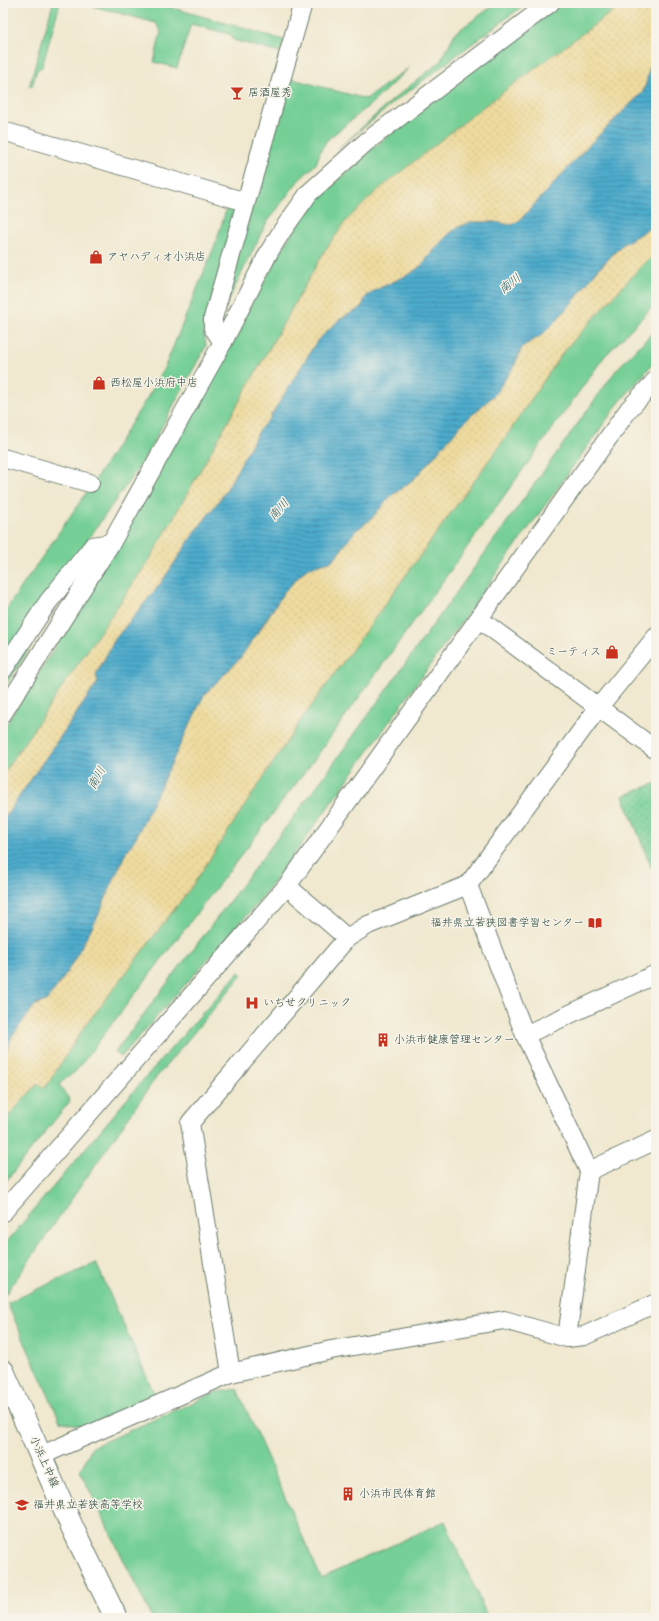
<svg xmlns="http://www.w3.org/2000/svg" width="659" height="1621" font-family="Kalam,'Klee One',sans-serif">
	<defs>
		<pattern id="sand-dots" width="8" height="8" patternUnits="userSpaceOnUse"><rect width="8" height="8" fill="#eeda9e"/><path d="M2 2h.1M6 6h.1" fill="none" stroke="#ccbc89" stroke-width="1.8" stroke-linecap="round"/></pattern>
		<pattern id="park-dots" width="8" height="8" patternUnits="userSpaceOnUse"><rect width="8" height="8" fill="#75cf96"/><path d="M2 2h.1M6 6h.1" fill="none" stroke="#5fa97b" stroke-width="1.8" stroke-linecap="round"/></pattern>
		<pattern id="water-rules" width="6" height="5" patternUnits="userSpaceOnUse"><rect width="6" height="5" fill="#4dabcc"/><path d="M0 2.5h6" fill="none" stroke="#3f8ca6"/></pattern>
	</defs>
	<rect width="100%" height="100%" fill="#f7f3e8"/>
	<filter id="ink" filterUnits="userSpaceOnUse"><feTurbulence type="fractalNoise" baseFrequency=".025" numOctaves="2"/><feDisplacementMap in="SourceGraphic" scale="8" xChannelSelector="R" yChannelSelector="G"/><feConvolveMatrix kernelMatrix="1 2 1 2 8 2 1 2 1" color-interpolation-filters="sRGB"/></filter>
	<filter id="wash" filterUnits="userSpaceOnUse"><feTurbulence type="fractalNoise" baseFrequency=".012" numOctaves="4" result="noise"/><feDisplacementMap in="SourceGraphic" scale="16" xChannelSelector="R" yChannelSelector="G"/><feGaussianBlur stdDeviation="0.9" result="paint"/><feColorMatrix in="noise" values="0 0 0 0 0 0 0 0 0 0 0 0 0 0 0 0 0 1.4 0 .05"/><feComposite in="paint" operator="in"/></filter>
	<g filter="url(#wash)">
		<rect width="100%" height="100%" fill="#f0e8cf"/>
		<!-- green -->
		<g fill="#75cf96" stroke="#4a8665">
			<path d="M 53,3 L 60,3 L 42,67 L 37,70 L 32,86 L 29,87 Z"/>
			<path d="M 82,3 L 156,3 L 284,40 L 280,53 L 233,40 L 232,35 L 191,24 L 177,68 L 154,62 L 161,31 L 156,23 Z"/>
			<path d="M 497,3 L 527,3 L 398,99 L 338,149 L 397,96 L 440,62 L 455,33 Z"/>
			<path d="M 564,3 L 624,3 L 581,35 L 324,252 L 152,556 L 3,774 L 3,729 L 76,614 L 290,236 L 318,199 L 373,148 L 453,85 Z"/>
			<path d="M 410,67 L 370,105 L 327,140 L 321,150 L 316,164 L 298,181 L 266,224 L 222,313 L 289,78 L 366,99 Z"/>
			<path d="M 228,204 L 236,210 L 203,328 L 206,346 L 143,461 L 3,661 L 3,614 L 97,477 L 154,387 L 166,364 L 215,245 Z"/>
			<path d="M 656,255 L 656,303 L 604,357 L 311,764 L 76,1071 L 59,1084 L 70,1101 L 3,1185 L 3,1160 L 6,1157 L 3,1154 L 3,1122 L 38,1083 L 49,1082 L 82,1030 L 192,886 L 301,720 L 505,438 L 563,352 L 643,264 Z"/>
			<path d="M 656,329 L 656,360 L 618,404 L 292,857 L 256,905 L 121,1057 L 115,1052 L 323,778 L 617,369 Z"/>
			<path d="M 57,605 L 3,690 L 3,679 Z"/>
			<path d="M 239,972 L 242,975 L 155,1079 L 3,1298 L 3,1265 L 5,1244 L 143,1080 Z"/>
			<path d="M 96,1263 L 155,1395 L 85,1427 L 60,1421 L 7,1303 Z"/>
			<path d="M 237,1389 L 321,1578 L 445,1521 L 488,1618 L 152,1618 L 80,1471 L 92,1447 L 217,1392 Z"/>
		</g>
		<!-- sand -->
		<g fill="url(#sand-dots)" stroke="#868c69">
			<path d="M 624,3 L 656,3 L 656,52 C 648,64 649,79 643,92 L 590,144 L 520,220 L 512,225 L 493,222 L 461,226 L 450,233 L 441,242 L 421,266 L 410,274 L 376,290 L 366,297 L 361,308 L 340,319 L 317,341 L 269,419 L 260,429 L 224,494 L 193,535 L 161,583 L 115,639 L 96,674 L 98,682 L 3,820 L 3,774 L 152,556 L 324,252 L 346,221 L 377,191 L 483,107 Z"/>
			<path d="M 656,224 L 656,255 L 643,264 L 563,352 L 505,438 L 301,720 L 192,886 L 82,1030 L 49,1082 L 44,1088 L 38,1083 L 3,1122 L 3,1058 L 12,1036 L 35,1005 L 46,1001 L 62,980 L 98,916 L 125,854 L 136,837 L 204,695 L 233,665 L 259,632 L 284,592 L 303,572 L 310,567 L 330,562 L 336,557 L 355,531 L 370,520 L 390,497 L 415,478 L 461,425 L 495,394 L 514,366 L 522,347 L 533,340 L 576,298 L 585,284 L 622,245 Z"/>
		</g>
		<!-- park -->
		<path fill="url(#park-dots)" stroke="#4a8665" d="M 656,783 L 656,879 L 623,796 Z"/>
		<!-- water -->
		<path fill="url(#water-rules)" stroke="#367480" d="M 656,52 L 656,224 L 622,245 L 597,270 L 576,298 L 552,325 L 542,335 L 522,347 L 514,366 L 495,394 L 461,425 L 415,478 L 390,497 L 370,520 L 355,531 L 336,556 L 330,562 L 310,567 L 303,572 L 284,592 L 241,657 L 204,695 L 136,837 L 125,854 L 98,916 L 73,962 L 62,980 L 46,1001 L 35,1005 L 12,1036 L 3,1058 L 3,820 L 98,682 L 96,675 L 115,639 L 161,583 L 193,535 L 224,494 L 260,429 L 269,419 L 317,341 L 340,319 L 361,308 L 366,297 L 376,290 L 410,274 L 421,266 L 441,242 L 450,233 L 461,226 L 472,222 L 493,222 L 512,225 L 520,220 L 590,144 L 643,92 C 649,79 648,64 656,52 Z"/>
	</g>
	<g filter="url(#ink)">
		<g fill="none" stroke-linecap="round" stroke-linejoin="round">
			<!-- minor casing -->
			<g stroke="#68796a" stroke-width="20">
				<g id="minor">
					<path d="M 3,131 L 246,202"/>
					<path d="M 223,342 L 213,328 L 213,318 L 303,3"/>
					<path d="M 3,458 L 90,483"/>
					<path d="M 479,619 L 656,750"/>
					<path d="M 3,670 L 48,602 L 93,546 L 111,543"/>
					<path d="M 3,713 L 111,543 L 223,342 L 269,252 L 282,231 L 309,193 L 366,142 L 550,3"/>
					<path d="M 468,885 L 525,1035 L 589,1171 L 567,1338"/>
					<path d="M 347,938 L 368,925 L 468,885 L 598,708 L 656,637"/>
					<path d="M 525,1035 L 656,974"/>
					<path d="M 589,1171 L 656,1140"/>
					<path d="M 3,1212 L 287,886 L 629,409 L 656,380"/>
					<path d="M 231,1373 L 190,1123 L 347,938 L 287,886"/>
					<path d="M 42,1455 L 231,1373 L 331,1350 L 504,1320 L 567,1338 L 584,1336 L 656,1303"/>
				</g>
			</g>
			<!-- major casing -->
			<g stroke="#68796a" stroke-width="24">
				<path id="major" d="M 3,1371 L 73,1529 L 116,1618"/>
			</g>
			<!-- minor -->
			<use href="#minor" stroke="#fff" stroke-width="18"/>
			<!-- major -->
			<use href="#major" stroke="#fff" stroke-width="22"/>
		</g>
	</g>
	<!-- icons -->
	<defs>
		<g id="bar-bare" transform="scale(1.08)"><path d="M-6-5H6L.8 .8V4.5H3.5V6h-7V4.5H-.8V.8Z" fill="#c8321e" stroke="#f7f3e8" stroke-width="2.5" paint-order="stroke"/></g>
		<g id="shop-bare" transform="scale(1.08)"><path d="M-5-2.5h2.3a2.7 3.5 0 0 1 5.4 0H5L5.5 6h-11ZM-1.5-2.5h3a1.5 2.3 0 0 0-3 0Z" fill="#c8321e" stroke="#f7f3e8" stroke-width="2.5" paint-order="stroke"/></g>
		<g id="library-bare" transform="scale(1.08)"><path d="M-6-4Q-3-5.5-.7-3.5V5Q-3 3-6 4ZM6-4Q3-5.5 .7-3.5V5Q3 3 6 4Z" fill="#c8321e" stroke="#f7f3e8" stroke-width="2.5" paint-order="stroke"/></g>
		<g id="hospital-bare" transform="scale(1.08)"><path d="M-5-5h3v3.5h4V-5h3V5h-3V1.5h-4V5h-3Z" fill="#c8321e" stroke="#f7f3e8" stroke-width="2.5" paint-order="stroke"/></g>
		<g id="building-bare" transform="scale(1.08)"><path d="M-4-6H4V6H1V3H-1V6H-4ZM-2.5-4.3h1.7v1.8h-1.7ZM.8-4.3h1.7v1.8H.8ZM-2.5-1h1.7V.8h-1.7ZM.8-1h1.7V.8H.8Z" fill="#c8321e" stroke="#f7f3e8" stroke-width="2.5" paint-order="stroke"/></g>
		<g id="school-bare" transform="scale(1.08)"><path d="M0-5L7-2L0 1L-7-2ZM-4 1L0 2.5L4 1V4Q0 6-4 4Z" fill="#c8321e" stroke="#f7f3e8" stroke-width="2.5" paint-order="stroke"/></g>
	</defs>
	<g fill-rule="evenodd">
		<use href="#bar-bare" x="237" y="93"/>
		<use href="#shop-bare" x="96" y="257"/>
		<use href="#shop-bare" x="99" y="383"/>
		<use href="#shop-bare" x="612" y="652"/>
		<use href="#library-bare" x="595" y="923"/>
		<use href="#hospital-bare" x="252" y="1003"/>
		<use href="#building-bare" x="383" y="1040"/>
		<use href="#building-bare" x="348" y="1494"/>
		<use href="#school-bare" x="22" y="1505"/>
	</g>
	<g text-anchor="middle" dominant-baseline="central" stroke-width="3" stroke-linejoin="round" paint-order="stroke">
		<!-- poi labels -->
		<g font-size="11" fill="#1f3d34" stroke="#f7f3e8" text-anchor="start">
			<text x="248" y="93">居酒屋秀</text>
			<text x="107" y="257">アヤハディオ小浜店</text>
			<text x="110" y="383">西松屋小浜府中店</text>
			<text x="601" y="652" text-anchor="end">ミーティス</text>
			<text x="584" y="923" text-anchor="end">福井県立若狭図書学習センター</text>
			<text x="263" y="1003">いちせクリニック</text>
			<text x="394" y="1040">小浜市健康管理センター</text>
			<text x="359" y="1494">小浜市民体育館</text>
			<text x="33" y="1505">福井県立若狭高等学校</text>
		</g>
		<!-- street labels -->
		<g font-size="11" fill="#1f3d34" stroke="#f7f3e8">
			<text transform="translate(44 1462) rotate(66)">小浜上中線</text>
		</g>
		<!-- water labels -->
		<g font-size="12" font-style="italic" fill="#2d5e62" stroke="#f7f3e8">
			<text transform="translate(510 284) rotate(-39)">南川</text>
			<text transform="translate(279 510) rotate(-49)">南川</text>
			<text transform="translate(97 778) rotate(-61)">南川</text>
		</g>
	</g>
	<!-- margin -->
	<rect width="659" height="1621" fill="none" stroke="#f7f3e8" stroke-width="16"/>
</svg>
